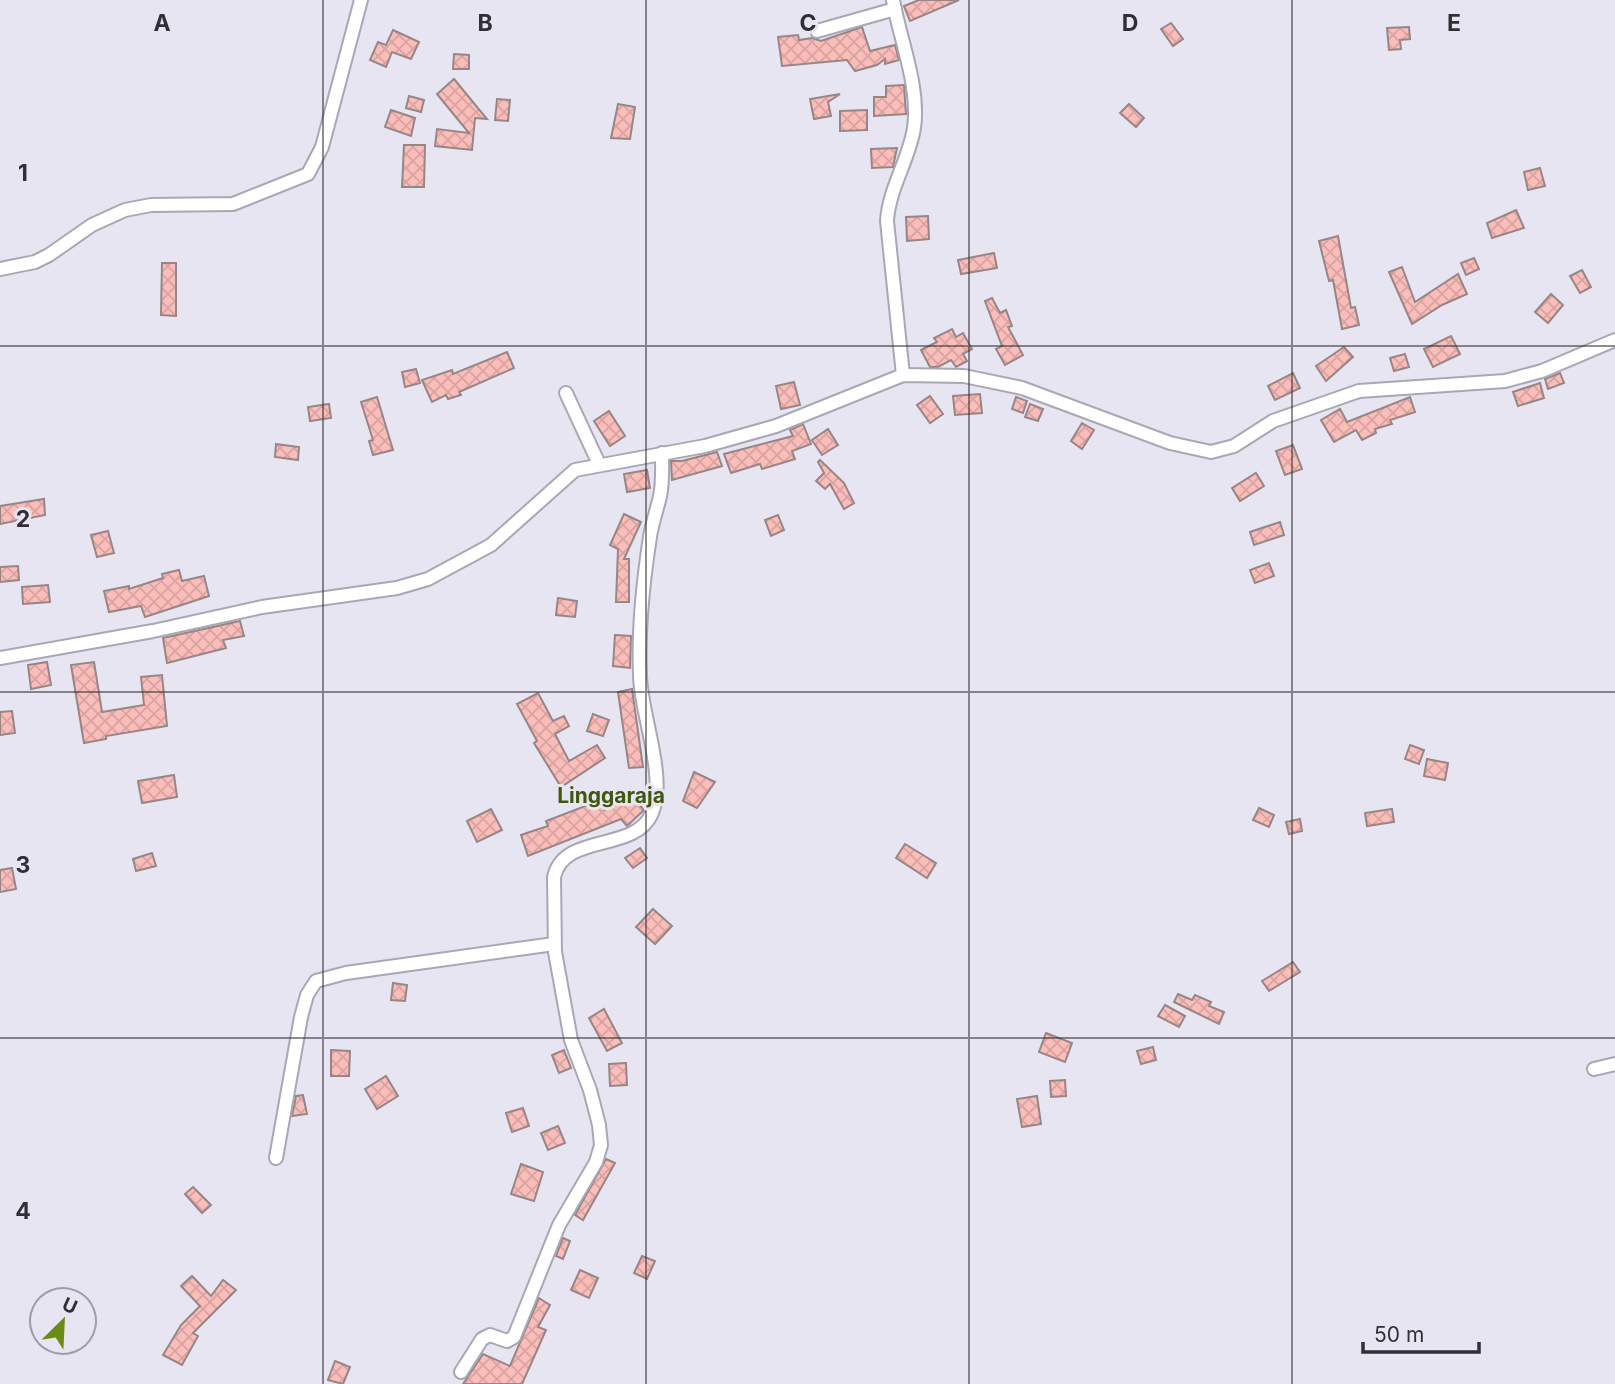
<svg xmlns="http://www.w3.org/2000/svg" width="1615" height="1384" font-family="Inter,sans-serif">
	<defs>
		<pattern id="building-cross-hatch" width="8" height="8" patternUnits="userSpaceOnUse" patternTransform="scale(1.75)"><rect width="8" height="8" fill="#fbbdba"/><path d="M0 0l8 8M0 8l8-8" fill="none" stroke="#d8a3a0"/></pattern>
	</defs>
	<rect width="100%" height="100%" fill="#e8e5f3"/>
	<!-- building -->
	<g fill="url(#building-cross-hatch)" stroke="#978685" stroke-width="2">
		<path d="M 919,0 L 959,0 L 910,21 L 904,6 Z"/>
		<path d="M 1171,23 L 1183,39 L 1173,46 L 1161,29 Z"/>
		<path d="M 862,27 L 870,51 L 895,45 L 899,60 L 885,64 L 885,59 L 877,65 L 855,71 L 847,60 L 782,66 L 778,37 L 798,35 L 799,40 L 812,38 L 821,41 Z"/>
		<path d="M 1409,27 L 1410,39 L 1400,40 L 1401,49 L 1389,50 L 1387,28 Z"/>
		<path d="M 393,30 L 419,42 L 411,59 L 392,52 L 386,67 L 370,60 L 378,42 L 386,45 Z"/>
		<path d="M 454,54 L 469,55 L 469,69 L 453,69 Z"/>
		<path d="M 454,79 L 487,119 L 475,118 L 472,150 L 435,146 L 437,129 L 469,133 L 437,94 Z"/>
		<path d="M 904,85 L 906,114 L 874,116 L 874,97 L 886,97 L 886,86 Z"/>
		<path d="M 840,94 L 828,102 L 831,116 L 814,119 L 810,99 Z"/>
		<path d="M 409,96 L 424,100 L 421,112 L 406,108 Z"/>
		<path d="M 497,99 L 510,100 L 508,121 L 495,120 Z"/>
		<path d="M 618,104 L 635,107 L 630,139 L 611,138 Z"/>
		<path d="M 1129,104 L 1144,118 L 1136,127 L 1120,113 Z"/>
		<path d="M 391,110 L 415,118 L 411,136 L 385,127 Z"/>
		<path d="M 867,110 L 867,130 L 840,131 L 840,111 Z"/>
		<path d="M 404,145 L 425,145 L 424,187 L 402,187 Z"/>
		<path d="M 897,148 L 893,167 L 872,168 L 871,149 Z"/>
		<path d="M 1540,168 L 1545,186 L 1528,190 L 1524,172 Z"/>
		<path d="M 1516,210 L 1524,228 L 1492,238 L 1487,223 Z"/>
		<path d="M 928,216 L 929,239 L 907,241 L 906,217 Z"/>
		<path d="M 1338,236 L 1351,308 L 1355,307 L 1359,325 L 1342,329 L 1333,280 L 1329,281 L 1319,241 Z"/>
		<path d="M 994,253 L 997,268 L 961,274 L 958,260 Z"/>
		<path d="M 1474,258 L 1479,269 L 1466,275 L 1461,263 Z"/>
		<path d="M 162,263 L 176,263 L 176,316 L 161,315 Z"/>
		<path d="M 1402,267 L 1415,302 L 1458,274 L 1467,294 L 1442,305 L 1412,324 L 1389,272 Z"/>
		<path d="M 1582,270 L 1591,287 L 1580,293 L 1570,276 Z"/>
		<path d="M 1551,294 L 1563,305 L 1548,323 L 1535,312 Z"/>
		<path d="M 992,298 L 1000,313 L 1006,310 L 1012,326 L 1008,327 L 1023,355 L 1005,365 L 996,349 L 1002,346 L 985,301 Z"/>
		<path d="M 952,329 L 956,337 L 963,333 L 972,349 L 963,354 L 967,361 L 956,367 L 951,360 L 938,367 L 930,367 L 921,350 L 937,342 L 934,338 Z"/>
		<path d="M 1451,336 L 1460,354 L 1433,367 L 1424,349 Z"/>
		<path d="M 1344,347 L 1353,357 L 1326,381 L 1316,366 Z"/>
		<path d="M 507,352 L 514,368 L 459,392 L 461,395 L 448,399 L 446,395 L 432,402 L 422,380 L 452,370 L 453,374 Z"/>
		<path d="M 1405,354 L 1409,367 L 1394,371 L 1390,358 Z"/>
		<path d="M 416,369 L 420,383 L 405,387 L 402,372 Z"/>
		<path d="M 1293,373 L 1300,388 L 1275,400 L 1268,386 Z"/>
		<path d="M 1560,373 L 1564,383 L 1548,389 L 1545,379 Z"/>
		<path d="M 794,382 L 800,405 L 781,409 L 776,386 Z"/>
		<path d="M 1540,383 L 1544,398 L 1518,406 L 1513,392 Z"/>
		<path d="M 980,394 L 982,413 L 955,415 L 953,396 Z"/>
		<path d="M 930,396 L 943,414 L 930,423 L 917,405 Z"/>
		<path d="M 377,397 L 393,450 L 373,455 L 369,441 L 373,440 L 361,402 Z"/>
		<path d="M 1016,397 L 1027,401 L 1023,413 L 1012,409 Z"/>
		<path d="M 1410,397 L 1415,412 L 1390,420 L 1392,424 L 1375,429 L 1376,433 L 1362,440 L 1356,430 L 1334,442 L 1321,420 L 1340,409 L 1347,422 Z"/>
		<path d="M 329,404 L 331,418 L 310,421 L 308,407 Z"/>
		<path d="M 1030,404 L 1043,409 L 1038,421 L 1025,417 Z"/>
		<path d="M 609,411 L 625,436 L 610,446 L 594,421 Z"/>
		<path d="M 1082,423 L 1094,430 L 1082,449 L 1071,441 Z"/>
		<path d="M 803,424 L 811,444 L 792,451 L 795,459 L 762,469 L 760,464 L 731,473 L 724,454 L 793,436 L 790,430 Z"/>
		<path d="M 828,429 L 838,445 L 822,455 L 812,440 Z"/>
		<path d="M 276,444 L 299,447 L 298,460 L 275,457 Z"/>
		<path d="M 1293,445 L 1302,469 L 1285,475 L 1276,451 Z"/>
		<path d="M 717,452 L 722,466 L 672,480 L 671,461 L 682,461 Z"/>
		<path d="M 820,460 L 844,483 L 854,503 L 844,509 L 830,484 L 825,489 L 816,481 L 824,473 L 818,462 Z"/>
		<path d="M 647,470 L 650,488 L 627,492 L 624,474 Z"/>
		<path d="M 1256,473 L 1264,486 L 1240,501 L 1232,488 Z"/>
		<path d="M 44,499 L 45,515 L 0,524 L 0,506 Z"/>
		<path d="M 624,514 L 641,522 L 624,559 L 629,559 L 629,602 L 616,602 L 618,549 L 610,545 Z"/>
		<path d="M 778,515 L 784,530 L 771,536 L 765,520 Z"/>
		<path d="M 1280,522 L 1284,535 L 1254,545 L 1250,532 Z"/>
		<path d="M 108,531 L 114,553 L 97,557 L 91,535 Z"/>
		<path d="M 1269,563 L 1274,576 L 1255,583 L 1250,570 Z"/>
		<path d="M 18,566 L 19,580 L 0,582 L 0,567 Z"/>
		<path d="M 179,570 L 182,581 L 204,576 L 209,596 L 145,617 L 141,606 L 109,612 L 104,591 L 129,586 L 129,589 L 163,578 L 162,574 Z"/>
		<path d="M 48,585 L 50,602 L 23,604 L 22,587 Z"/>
		<path d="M 558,598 L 577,601 L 575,617 L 556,615 Z"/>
		<path d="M 240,621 L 244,636 L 223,640 L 226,648 L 167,663 L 163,638 Z"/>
		<path d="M 615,635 L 631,636 L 630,668 L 613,666 Z"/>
		<path d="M 47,662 L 51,685 L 31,689 L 28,665 Z"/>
		<path d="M 94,662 L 102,712 L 144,705 L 141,677 L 162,675 L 167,726 L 106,736 L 106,739 L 84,743 L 71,665 Z"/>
		<path d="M 632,689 L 643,767 L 629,768 L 618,692 Z"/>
		<path d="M 538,693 L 553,721 L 564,716 L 569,726 L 555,734 L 569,761 L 597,745 L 605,758 L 561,787 L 534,743 L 537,741 L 517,704 Z"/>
		<path d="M 12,711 L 15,733 L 0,735 L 0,712 Z"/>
		<path d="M 593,714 L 609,720 L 603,736 L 587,731 Z"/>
		<path d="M 1410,745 L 1424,750 L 1419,764 L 1405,759 Z"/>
		<path d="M 1427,759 L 1448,763 L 1445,780 L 1424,776 Z"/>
		<path d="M 694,772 L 715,782 L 697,808 L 683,801 Z"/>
		<path d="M 174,775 L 177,797 L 142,803 L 138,781 Z"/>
		<path d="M 628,792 L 644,810 L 627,826 L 621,819 L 528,856 L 521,835 L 548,826 L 546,821 L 601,800 L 605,810 Z"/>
		<path d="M 1259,808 L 1274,815 L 1269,827 L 1253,820 Z"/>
		<path d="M 491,809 L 502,830 L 477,842 L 467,821 Z"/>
		<path d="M 1392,809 L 1394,822 L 1367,826 L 1365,813 Z"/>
		<path d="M 1300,819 L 1302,831 L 1289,834 L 1286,822 Z"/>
		<path d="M 905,844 L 936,863 L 927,878 L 896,858 Z"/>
		<path d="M 640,848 L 647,858 L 633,868 L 625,858 Z"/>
		<path d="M 152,853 L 156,866 L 136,871 L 133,859 Z"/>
		<path d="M 12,868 L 16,889 L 0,892 L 0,870 Z"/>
		<path d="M 653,909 L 672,926 L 655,944 L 636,927 Z"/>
		<path d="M 1293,962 L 1300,972 L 1269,991 L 1262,981 Z"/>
		<path d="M 393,983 L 407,985 L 405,1001 L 391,1000 Z"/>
		<path d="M 1178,994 L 1192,1000 L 1195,995 L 1211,1002 L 1209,1006 L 1224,1012 L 1219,1024 L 1174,1002 Z"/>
		<path d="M 1165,1005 L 1185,1016 L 1179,1027 L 1158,1016 Z"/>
		<path d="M 604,1009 L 622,1043 L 607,1051 L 589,1018 Z"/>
		<path d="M 1046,1033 L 1072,1043 L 1065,1062 L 1039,1052 Z"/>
		<path d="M 1153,1047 L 1156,1060 L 1141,1064 L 1137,1051 Z"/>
		<path d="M 331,1050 L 350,1051 L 349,1076 L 331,1076 Z"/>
		<path d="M 564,1050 L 571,1068 L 559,1073 L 552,1055 Z"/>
		<path d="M 626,1063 L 627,1085 L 610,1086 L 609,1064 Z"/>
		<path d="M 386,1076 L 398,1096 L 377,1109 L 365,1089 Z"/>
		<path d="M 1065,1080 L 1066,1096 L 1051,1097 L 1050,1081 Z"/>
		<path d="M 303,1095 L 307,1114 L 292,1116 L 296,1096 Z"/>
		<path d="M 1037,1096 L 1041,1124 L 1022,1127 L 1017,1099 Z"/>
		<path d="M 523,1108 L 529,1126 L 512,1132 L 506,1113 Z"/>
		<path d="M 558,1126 L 565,1143 L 548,1150 L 541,1133 Z"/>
		<path d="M 606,1159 L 615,1163 L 583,1220 L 575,1215 Z"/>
		<path d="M 521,1164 L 543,1172 L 534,1201 L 511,1194 Z"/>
		<path d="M 193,1187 L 211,1205 L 202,1213 L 185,1194 Z"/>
		<path d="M 563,1238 L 570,1241 L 563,1259 L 556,1256 Z"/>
		<path d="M 642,1256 L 655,1261 L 647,1279 L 634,1273 Z"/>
		<path d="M 580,1270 L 598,1278 L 589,1298 L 571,1290 Z"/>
		<path d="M 192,1276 L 211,1296 L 223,1280 L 236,1290 L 193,1333 L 198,1336 L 182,1365 L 163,1355 L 181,1325 L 200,1306 L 181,1286 Z"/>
		<path d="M 539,1298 L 550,1305 L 538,1327 L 546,1330 L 522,1384 L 463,1384 L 483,1354 L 510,1366 Z"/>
		<path d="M 335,1361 L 350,1367 L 343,1384 L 328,1380 Z"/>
	</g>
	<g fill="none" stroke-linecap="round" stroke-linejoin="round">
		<!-- street casing -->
		<g stroke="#aaa7b5" stroke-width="16">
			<g id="street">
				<path d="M 893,0 C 900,40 920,87 914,128 C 909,160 889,188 887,221 L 903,375"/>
				<path d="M 817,31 L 895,9"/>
				<path d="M 0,269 L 35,262 L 49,255 L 92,225 L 125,210 L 151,205 L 233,204 L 308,174 L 322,147 L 361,0"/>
				<path d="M 566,393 L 599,464"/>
				<path d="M 0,658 L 153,631 L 262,607 L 397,588 L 428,579 L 491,545 L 575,470 L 705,446 L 776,426 L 903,375 L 964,376 L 1022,388 L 1170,443 L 1211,452 L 1234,446 L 1273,421 L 1359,391 L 1505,381 L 1542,371 L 1615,340"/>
				<path d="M 1594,1069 L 1615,1064"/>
				<path d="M 276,1158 L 301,1017 L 307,995 L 316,981 L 346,973 L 554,944"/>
				<path d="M 461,1372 L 482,1339 L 490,1335 L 507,1341 L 514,1337 L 559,1225 L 596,1162 L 601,1145 L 599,1125 L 590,1090 L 571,1040 L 555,952 L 554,877 C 564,832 636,853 652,813 C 667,777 641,715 640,676 C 638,630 643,582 650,537 C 652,523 657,510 660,496 C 663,483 662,467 662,453"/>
			</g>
		</g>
		<!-- street -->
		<use href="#street" stroke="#fff" stroke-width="12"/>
	</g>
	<!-- grid -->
	<path fill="none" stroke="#312f35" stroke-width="2" stroke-opacity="0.55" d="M 323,0 L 323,1384M 646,0 L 646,1384M 969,0 L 969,1384M 1292,0 L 1292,1384M 0,346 L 1615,346M 0,692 L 1615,692M 0,1038 L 1615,1038"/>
	<g text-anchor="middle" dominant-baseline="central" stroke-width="6" stroke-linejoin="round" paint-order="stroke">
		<!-- quarter labels -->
		<g font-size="21" font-weight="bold" fill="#41570b" stroke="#e8e5f3">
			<text x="611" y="795">Linggaraja</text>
		</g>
	</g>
	<g font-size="23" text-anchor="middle" font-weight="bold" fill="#312f35" stroke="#e8e5f3" stroke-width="6" stroke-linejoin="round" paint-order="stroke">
		<text x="162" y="31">A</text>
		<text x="485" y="31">B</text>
		<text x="808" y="31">C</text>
		<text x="1130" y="31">D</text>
		<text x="1454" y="31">E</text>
		<text x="23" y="181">1</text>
		<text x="23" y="527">2</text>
		<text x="23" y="873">3</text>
		<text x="23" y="1219">4</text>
	</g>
	<!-- north arrow -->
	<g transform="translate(63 1321) rotate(24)"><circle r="33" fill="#e8e5f3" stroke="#9f9ca7" stroke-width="2"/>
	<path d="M0-5L12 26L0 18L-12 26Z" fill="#6a8c12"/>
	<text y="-10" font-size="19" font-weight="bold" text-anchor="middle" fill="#312f35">U</text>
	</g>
	<!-- scale -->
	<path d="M1363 1342v10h116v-10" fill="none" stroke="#312f35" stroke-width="3.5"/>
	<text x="1374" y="1342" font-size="21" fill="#312f35" stroke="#e8e5f3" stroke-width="5" paint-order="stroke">50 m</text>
</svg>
